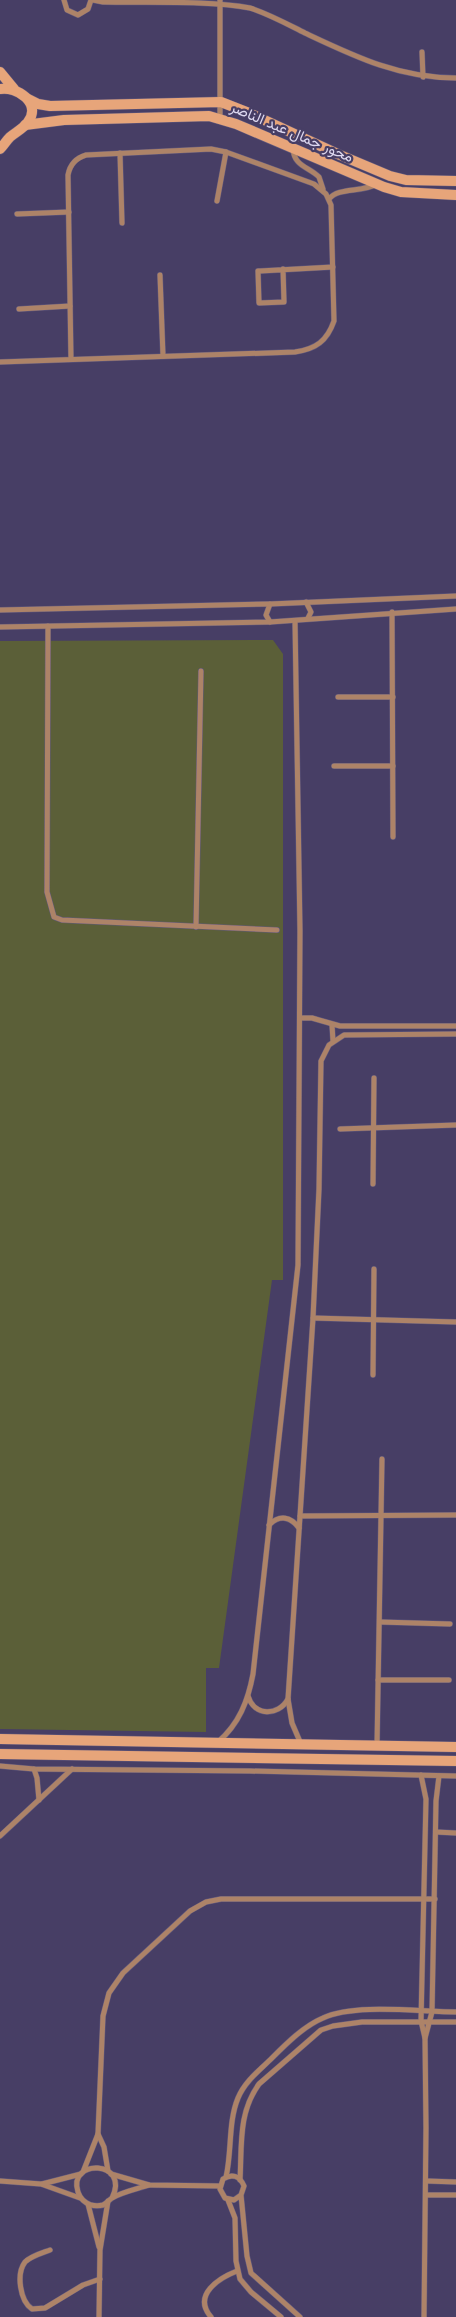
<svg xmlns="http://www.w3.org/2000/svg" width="456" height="2317" font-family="Jost,Vazirmatn,sans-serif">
	<rect width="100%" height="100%" fill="#473e65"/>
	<!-- green -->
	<path fill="#5b5f38" d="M 273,640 L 283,654 L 283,1280 L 272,1280 L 219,1668 L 206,1668 L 206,1732 L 0,1729 L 0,641 Z"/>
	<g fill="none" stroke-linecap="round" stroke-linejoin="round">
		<!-- street casing -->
		<g stroke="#625a7e" stroke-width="6">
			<g id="street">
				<path d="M 64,0 L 67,10 L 78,15 L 88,9 L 91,0"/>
				<path d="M 93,0 L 103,2 C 147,3 209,0 250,8 C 269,14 287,24 305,33 C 356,57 399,78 456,78"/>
				<path d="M 220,0 L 220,118"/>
				<path d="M 422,52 L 423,77"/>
				<path d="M 293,149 C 294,166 309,167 319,177 L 323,189"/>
				<path d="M 120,153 L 122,223"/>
				<path d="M 329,199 C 339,187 360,193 377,184"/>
				<path d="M 217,201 L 226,152"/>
				<path d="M 17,214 L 69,212"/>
				<path d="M 283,269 L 284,302 L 259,303 L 258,271 L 260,271 L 333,267"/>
				<path d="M 160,275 L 163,356"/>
				<path d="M 19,309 L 70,306"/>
				<path d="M 0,362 L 295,352 C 316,349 327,341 334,321 L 331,205 L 326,194 L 314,184 L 226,152 L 211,149 L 86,155 C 76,158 70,164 68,175 L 71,359"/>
				<path d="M 306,602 L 311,612 L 308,618"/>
				<path d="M 270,604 L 266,615 L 270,622"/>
				<path d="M 0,610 L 270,604 L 456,596"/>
				<path d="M 392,612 L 393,837"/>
				<path d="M 48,626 L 47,892 L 54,917 L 62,920 L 277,930"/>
				<path d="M 0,627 L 270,622 L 456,609"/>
				<path d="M 338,697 L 393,697"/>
				<path d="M 334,766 L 393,766"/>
				<path d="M 196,927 L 201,671"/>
				<path d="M 300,1018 L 312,1018 L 340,1026 L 456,1026"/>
				<path d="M 332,1025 L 333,1041"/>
				<path d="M 340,1129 L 456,1125"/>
				<path d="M 373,1184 L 374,1078"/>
				<path d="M 313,1318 L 456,1322"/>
				<path d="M 373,1375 L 374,1269"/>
				<path d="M 300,1516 L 456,1515"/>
				<path d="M 269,1525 C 280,1514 291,1517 299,1528"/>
				<path d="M 380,1622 L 450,1624"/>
				<path d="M 378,1680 L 449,1680"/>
				<path d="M 248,1696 C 254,1716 278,1717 288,1699"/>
				<path d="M 218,1742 C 239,1724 248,1701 253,1674 L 298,1265 L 300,931 L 295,621"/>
				<path d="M 301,1744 L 292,1723 L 288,1699 L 313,1318 L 319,1189 L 321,1061 L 329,1045 L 344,1035 L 456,1034"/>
				<path d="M 377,1746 L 382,1459"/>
				<path d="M 0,1766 L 34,1769 L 250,1771 L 456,1776"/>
				<path d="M 34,1769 L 37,1778 L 39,1800"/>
				<path d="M 421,1775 L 426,1799 L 421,2021 L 425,2038 L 426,2128 L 424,2317"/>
				<path d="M 436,1832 L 456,1833"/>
				<path d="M 0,1836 L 72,1769"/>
				<path d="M 425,2038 L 432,2012 L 436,1801 L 439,1776"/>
				<path d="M 98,2134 L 104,2147 L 108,2171"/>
				<path d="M 83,2172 L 98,2134 L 103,2016 L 109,1993 L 123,1973 L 190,1911 L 206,1902 L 221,1899 L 435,1899"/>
				<path d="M 111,2174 L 149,2185 L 220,2186"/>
				<path d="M 226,2177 C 232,2152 228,2122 238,2098 C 245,2081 260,2070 272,2058 C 287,2043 304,2026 323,2018 C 355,2003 420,2012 456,2012"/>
				<path d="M 240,2180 C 242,2145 238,2113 259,2084 L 321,2030 L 333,2026 L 362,2022 L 456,2022"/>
				<path d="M 0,2181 L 41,2184 L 80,2198"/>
				<path d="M 427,2181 L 456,2182"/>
				<path d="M 42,2184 L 81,2174"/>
				<path d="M 241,2195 L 234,2200 L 225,2198 L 220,2189 L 223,2179 C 232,2173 240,2176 244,2186 L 241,2195 L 247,2256 L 251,2273 L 300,2317"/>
				<path d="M 427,2195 L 456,2195"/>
				<path d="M 112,2198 C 131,2160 67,2158 78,2192 C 80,2198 85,2203 91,2205 C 95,2206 99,2206 103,2205 C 107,2203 109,2200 112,2198 C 122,2192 137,2189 149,2185"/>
				<path d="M 228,2200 L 235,2218 L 236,2261 L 240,2279 L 251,2292 L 281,2317"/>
				<path d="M 88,2204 L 99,2247"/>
				<path d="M 50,2250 C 42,2253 31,2256 25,2262 C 16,2274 20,2301 32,2309 L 45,2308 L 83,2285 L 100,2279"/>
				<path d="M 99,2317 L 100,2250 L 108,2201"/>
				<path d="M 211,2317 C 192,2295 219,2278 237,2271"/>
			</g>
		</g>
		<!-- secondary casing -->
		<g stroke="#625a7e" stroke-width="11">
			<g id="secondary">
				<path d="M 0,72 L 14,89"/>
				<path d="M 0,89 C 17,86 42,103 28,122 C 24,128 16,132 10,137 C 6,141 4,145 0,149"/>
				<path d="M 28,99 L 38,104 L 50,106 L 221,102 L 249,113 L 340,155 L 390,176 L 406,180 L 456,181"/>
				<path d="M 25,125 L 64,120 L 209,116 L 236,124 L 384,187 L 401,192 L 456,195"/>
				<path d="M 0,1739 L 456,1747"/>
				<path d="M 0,1754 L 456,1761"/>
			</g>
		</g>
		<!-- street -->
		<use href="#street" stroke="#ad8368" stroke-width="5"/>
		<!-- secondary -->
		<use href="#secondary" stroke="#e7a57a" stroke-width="10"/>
	</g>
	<g text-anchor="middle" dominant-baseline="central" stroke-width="4.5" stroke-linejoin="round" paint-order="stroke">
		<!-- street labels -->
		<g font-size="15" fill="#dcd7ef" stroke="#473e65">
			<text transform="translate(292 132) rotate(23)">محور جمال عبد الناصر</text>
		</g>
	</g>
</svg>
